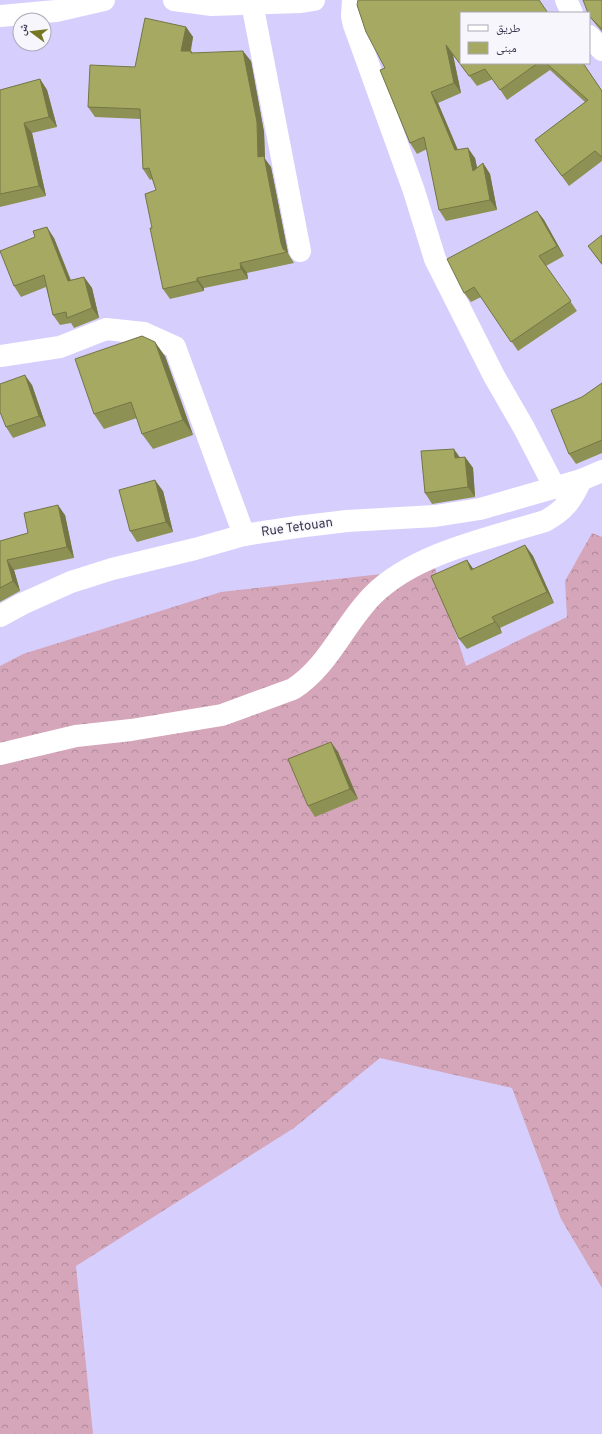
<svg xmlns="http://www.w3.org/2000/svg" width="602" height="1434" font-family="Overpass,'Noto Naskh Arabic',sans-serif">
	<defs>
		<pattern id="forest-crowns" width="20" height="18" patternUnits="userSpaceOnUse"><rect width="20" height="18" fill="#d5a5b9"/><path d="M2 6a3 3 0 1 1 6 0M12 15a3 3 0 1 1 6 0" fill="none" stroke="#ae8799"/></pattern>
	</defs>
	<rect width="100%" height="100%" fill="#d6cffe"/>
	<!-- forest -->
	<path fill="url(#forest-crowns)" d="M 592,533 L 602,537 L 602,1288 L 561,1219 L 512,1088 L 380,1058 L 294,1128 L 76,1266 L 93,1434 L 0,1434 L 0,666 L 23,654 L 221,592 L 435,568 L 466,666 L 567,617 L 565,581 Z"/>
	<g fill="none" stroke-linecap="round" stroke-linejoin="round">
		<!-- minor -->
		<g stroke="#fff" stroke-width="22">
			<path d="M 174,0 L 212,5 L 301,2 L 314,0"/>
			<path d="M 353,0 L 352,16 L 354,25 L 414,191 L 435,259 L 494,376 L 524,428 L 555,488"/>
			<path d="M 566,0 L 572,13"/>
			<path d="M 252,3 L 300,251"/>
			<path d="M 0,16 L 56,11 L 104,0"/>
			<path d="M 589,36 L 602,50"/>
			<path d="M 0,356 L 60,347 L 106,329 L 144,333 L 175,347 L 244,535"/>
			<path d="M 0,616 L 22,604 L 71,582 L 112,569 L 195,549 L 244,535 L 297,527 L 347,521 L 435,516 L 480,509 L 581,480 L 602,471"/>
			<path d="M 0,754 L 76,736 L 131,730 L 222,715 L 293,689 C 329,666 344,624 373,595 C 415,553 490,538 545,521 C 564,511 572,500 581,480"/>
		</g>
	</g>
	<!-- wall -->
	<g fill="#8e9154">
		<path d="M 539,0 L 461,63 L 583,63 L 602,91 L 602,161 L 569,186 L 535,140 L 585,102 L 550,70 L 507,100 L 493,79 L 477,86 L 453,55 L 461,93 L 438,103 L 458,150 L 475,158 L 477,168 L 483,163 L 490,174 L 497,210 L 446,221 L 439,210 L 427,149 L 417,154 L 410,143 L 385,68 Z"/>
		<path d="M 602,0 L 602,32 L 597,26 L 589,16 Z"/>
		<path d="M 186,27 L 193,37 L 191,51 L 193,53 L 251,61 L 264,132 L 265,159 L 271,167 L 288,253 L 294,263 L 247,273 L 248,279 L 204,288 L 204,291 L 170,299 L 163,289 L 152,228 L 156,190 L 152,179 L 150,180 L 143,169 L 141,119 L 95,117 L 88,107 L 135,67 Z"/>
		<path d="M 40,79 L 47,90 L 57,127 L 32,133 L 46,196 L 0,207 L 0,90 Z"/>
		<path d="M 537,211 L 544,220 L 564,256 L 546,266 L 577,311 L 518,351 L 481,297 L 471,302 L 464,293 Z"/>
		<path d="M 602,235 L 602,265 L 588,246 Z"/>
		<path d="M 54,238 L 71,280 L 84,277 L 92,288 L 99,318 L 74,328 L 71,323 L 60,325 L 53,315 L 46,287 L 21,297 L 14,286 Z"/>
		<path d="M 165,356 L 193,435 L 153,449 L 142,434 L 137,418 L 104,429 L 94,414 Z"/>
		<path d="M 602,383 L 602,453 L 576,464 L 569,454 L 582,397 Z"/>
		<path d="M 32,385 L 46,426 L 13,438 L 6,427 Z"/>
		<path d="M 465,457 L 473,468 L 475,497 L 432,504 L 425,493 L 460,458 Z"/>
		<path d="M 163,491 L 173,532 L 137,542 L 130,531 Z"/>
		<path d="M 65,515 L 74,558 L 14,570 L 20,591 L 0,602 L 0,541 L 28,533 Z"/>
		<path d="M 525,545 L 533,556 L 554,603 L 500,628 L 502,633 L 467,649 L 459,639 L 467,560 L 473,569 Z"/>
		<path d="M 338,752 L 358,799 L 315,817 L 308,806 Z"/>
	</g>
	<!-- shaded-wall -->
	<g fill="#747645">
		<path d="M 186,27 L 193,37 L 188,62 L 181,51 Z"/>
		<path d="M 446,45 L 453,55 L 461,93 L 454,83 Z"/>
		<path d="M 243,51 L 251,61 L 264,132 L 265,159 L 271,167 L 288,253 L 283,249 L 281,243 L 258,157 Z"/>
		<path d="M 40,79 L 47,90 L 57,127 L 49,117 Z"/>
		<path d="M 431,92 L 438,103 L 462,160 L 455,150 Z"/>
		<path d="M 24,123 L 32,133 L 46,196 L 39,186 Z"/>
		<path d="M 468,148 L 475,158 L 480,181 L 473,171 Z"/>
		<path d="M 483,163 L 490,174 L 497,210 L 490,200 Z"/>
		<path d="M 537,211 L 544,220 L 564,256 L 557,246 Z"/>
		<path d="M 47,227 L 54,238 L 75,292 L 68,281 Z"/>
		<path d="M 240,263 L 247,273 L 248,279 L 241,269 Z"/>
		<path d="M 84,277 L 92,288 L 99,318 L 92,308 Z"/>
		<path d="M 197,278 L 204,288 L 204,291 L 197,281 Z"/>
		<path d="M 155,342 L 165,356 L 193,435 L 183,420 Z"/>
		<path d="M 25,375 L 32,385 L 46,426 L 39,416 Z"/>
		<path d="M 454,449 L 461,459 L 455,458 Z"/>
		<path d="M 465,457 L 473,468 L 475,497 L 468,487 Z"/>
		<path d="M 155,480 L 163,491 L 173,532 L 166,522 Z"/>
		<path d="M 58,505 L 65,515 L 74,558 L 67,547 Z"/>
		<path d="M 525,545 L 533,556 L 554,603 L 547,592 Z"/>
		<path d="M 7,560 L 14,570 L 20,591 L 13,581 Z"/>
		<path d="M 467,560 L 474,570 L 471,570 Z"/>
		<path d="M 492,617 L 500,628 L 502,633 L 495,622 Z"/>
		<path d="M 331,742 L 338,752 L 358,799 L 350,789 Z"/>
	</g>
	<!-- building -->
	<g fill="#a5a962" stroke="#747645">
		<path d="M 358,0 L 539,0 L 548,13 L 461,13 L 461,63 L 538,63 L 500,90 L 485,69 L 469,76 L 446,45 L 454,83 L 431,92 L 455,150 L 468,148 L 473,171 L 483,163 L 490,200 L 439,210 L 424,137 L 410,143 L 380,70 L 385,68 L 366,32 L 357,5 Z"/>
		<path d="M 583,0 L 602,0 L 602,29 L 589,16 L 589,13 L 588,13 Z"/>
		<path d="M 145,18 L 186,27 L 181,51 L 191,51 L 191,53 L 243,51 L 257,122 L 258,157 L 264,156 L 281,243 L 283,249 L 287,252 L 240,263 L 241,269 L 197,278 L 197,281 L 163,289 L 150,228 L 152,228 L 145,194 L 156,190 L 149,168 L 143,169 L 140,109 L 88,107 L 90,65 L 135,67 Z"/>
		<path d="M 546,63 L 583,63 L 602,91 L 602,157 L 595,151 L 562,176 L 535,140 L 588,100 Z"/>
		<path d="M 40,79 L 49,117 L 24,123 L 39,186 L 0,194 L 0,90 Z"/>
		<path d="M 537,211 L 557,246 L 539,256 L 571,301 L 511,342 L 474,287 L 464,293 L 447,259 Z"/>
		<path d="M 47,227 L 68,281 L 84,277 L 92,308 L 67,318 L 66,312 L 53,315 L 44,275 L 14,286 L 0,251 L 35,237 L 33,231 Z"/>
		<path d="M 602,235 L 602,264 L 588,246 Z"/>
		<path d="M 142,336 L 155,342 L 183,420 L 142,434 L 131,402 L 94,414 L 75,359 Z"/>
		<path d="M 25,375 L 39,416 L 6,427 L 0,412 L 0,384 Z"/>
		<path d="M 602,383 L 602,440 L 569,454 L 551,410 L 582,397 Z"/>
		<path d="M 454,449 L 455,458 L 465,457 L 468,487 L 425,493 L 421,451 Z"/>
		<path d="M 155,480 L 166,522 L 130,531 L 119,490 Z"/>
		<path d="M 58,505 L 67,547 L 7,560 L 13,581 L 0,588 L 0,541 L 28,533 L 24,513 Z"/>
		<path d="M 525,545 L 547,592 L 492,617 L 495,622 L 459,639 L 431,576 L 467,560 L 471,570 Z"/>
		<path d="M 331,742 L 350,789 L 308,806 L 288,759 Z"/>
	</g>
	<g text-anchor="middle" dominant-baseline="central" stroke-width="3" stroke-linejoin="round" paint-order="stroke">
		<!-- street labels -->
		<g font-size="13" fill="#3b374e" stroke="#f7f6fc">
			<text transform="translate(297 528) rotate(-8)">Rue Tetouan</text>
		</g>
	</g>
	<!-- legend -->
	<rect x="460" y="12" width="130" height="52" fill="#f7f6fc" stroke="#acaab6"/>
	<rect x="468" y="25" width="20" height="6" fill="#ffffff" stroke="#acaab6"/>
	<text x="496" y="32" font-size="12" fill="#3b374e">طريق</text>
	<rect x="468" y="42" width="20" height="12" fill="#a5a962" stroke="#acaab6"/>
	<text x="496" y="52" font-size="12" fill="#3b374e">مبنى</text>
	<!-- north arrow -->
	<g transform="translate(32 32) rotate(285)"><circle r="19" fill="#f7f6fc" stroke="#acaab6"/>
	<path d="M0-3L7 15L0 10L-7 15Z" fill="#767821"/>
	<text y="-6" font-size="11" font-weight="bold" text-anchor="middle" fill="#3b374e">ش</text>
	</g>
</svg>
